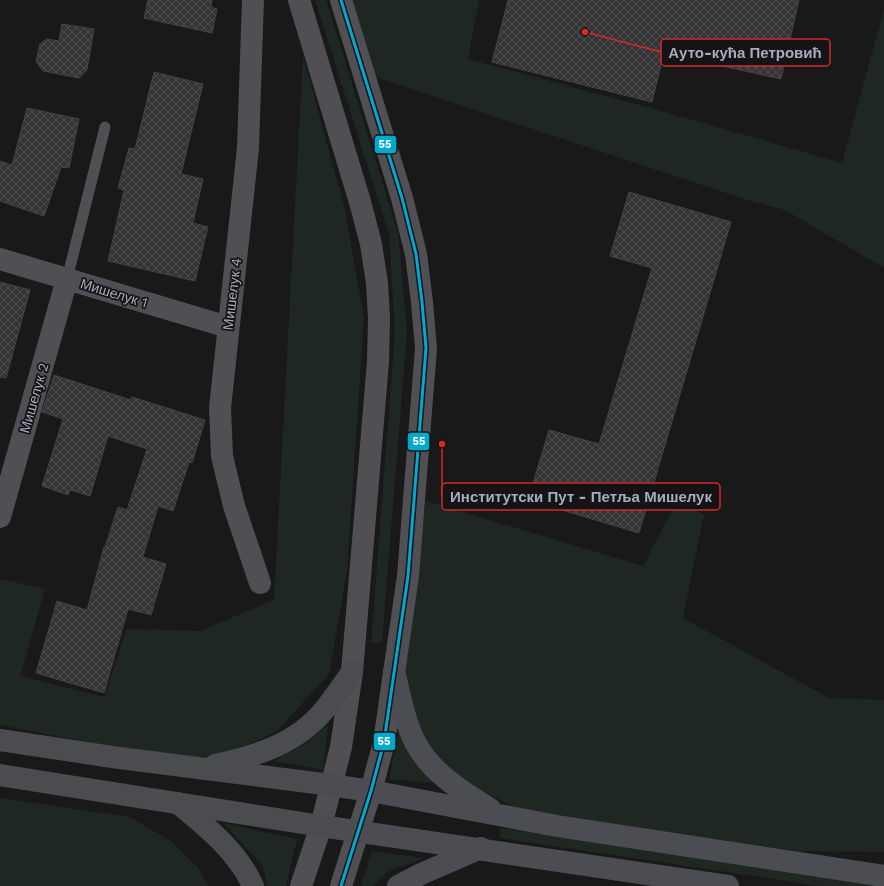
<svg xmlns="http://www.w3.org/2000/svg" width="884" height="886" font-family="'Work Sans',sans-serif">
	<defs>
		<pattern id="building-cross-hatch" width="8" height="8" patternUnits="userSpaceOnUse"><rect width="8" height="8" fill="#343436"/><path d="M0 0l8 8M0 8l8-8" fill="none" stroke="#4f4f51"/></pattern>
	</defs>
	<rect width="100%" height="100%" fill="#19191a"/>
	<!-- green -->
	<g fill="#1e2722">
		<path d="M 315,0 L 326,0 L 398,233 L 407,332 L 382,642 L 371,643 L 395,332 L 389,234 Z"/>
		<path d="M 345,0 L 479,0 L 468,59 L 654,109 L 842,163 L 884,9 L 884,268 L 785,210 L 750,201 L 376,77 Z"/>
		<path d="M 303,55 L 345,210 L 364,318 L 347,571 L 329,674 L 277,731 L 253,743 L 216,756 L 173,759 L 0,725 L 0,579 L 45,589 L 20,676 L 104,697 L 127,629 L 200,631 L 274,600 Z"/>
		<path d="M 426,501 L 643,566 L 677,501 L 704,515 L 683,618 L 829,698 L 884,700 L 884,852 L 796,851 L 522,811 L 472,786 L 440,765 L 421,739 L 402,669 Z"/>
		<path d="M 328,725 L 323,770 L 274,761 L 303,745 Z"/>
		<path d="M 399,730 L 435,783 L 389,779 Z"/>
		<path d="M 0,798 L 130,817 L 172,842 L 197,867 L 209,886 L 0,886 Z"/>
		<path d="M 223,823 L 297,839 L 286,886 L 268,886 L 262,865 Z"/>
		<path d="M 501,828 L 884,885 L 884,886 L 820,886 L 500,838 Z"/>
		<path d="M 372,851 L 425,858 L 387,872 L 373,886 L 361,886 Z"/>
	</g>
	<!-- building -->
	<g fill="url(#building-cross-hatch)" stroke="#424246">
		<path d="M 148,0 L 212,0 L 211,7 L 217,9 L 212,33 L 144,18 Z"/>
		<path d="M 508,0 L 799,0 L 781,79 L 664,53 L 652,102 L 492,62 Z"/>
		<path d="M 62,24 L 94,29 L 87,70 L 79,78 L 43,71 L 36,61 L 40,44 L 47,39 L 59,41 Z"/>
		<path d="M 154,72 L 203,84 L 181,174 L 203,179 L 193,223 L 208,227 L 195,281 L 108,261 L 124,190 L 118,188 L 129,148 L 135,149 Z"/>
		<path d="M 27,108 L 79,119 L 69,168 L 61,167 L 44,216 L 0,201 L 0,161 L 12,165 Z"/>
		<path d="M 629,192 L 731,222 L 639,533 L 528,500 L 549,430 L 599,444 L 652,268 L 610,256 Z"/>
		<path d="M 0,282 L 30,290 L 6,378 L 0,377 Z"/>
		<path d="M 54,375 L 131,400 L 132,397 L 205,420 L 192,463 L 189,462 L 173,511 L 158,506 L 143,557 L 166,564 L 151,615 L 128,609 L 104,693 L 36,673 L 57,601 L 87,610 L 104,547 L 105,547 L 118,507 L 127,510 L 147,449 L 108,436 L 90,496 L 70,490 L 68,495 L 42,486 L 63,419 L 42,412 Z"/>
	</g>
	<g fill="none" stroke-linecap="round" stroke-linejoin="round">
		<!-- service -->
		<path stroke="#4f4f54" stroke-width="11" d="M 67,279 L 105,127"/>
		<!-- minor -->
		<g stroke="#4f4f54" stroke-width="22">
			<path d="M 253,0 L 248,148 L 220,408 L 222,456 L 234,506 L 260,583"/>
			<path d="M 0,259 L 228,327"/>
			<path d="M 0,517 L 67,279"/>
		</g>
		<!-- tertiary -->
		<g stroke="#4f4f54" stroke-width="22">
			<path d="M 299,0 L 360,202 L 371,244 L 377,283 L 379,318 L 378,362 L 352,672 L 341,747 L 321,826 L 301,886"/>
			<path d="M 341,0 L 402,198 L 416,254 L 422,302 L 426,348 L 408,576 L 384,742 L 371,791 L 341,886"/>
		</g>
		<!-- secondary -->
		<g stroke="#4c4d52" stroke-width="22">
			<path d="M 394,671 C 400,695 404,720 415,742 C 431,773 462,791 490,809"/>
			<path d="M 331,785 L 371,791 L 557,826 L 884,876"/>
			<path d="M 321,826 L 728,886"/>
			<path d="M 398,886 L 421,874 L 481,848"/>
		</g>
		<!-- trunk -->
		<g stroke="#4b4c50" stroke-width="22">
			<path d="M 0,740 L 112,757 L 331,785"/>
			<path d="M 215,765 C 256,756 297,744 325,709 C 335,697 343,684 352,672"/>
			<path d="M 0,775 L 321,826"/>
			<path d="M 178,803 C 206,826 238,852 253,886"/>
		</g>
		<!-- bus-1 casing -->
		<g stroke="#141316" stroke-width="6">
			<path id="bus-1" d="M 341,0 L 402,198 L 416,254 L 422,302 L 426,348 L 408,576 L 384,742 L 371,791 L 341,886"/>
		</g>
		<!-- bus-1 -->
		<use href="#bus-1" stroke="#00a9ce" stroke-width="3"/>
	</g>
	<g text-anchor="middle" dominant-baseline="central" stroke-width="3.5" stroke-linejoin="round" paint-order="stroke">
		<!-- street labels -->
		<g font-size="14" fill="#a9abbc" stroke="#141316">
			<text transform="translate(114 293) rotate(17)">Мишелук 1</text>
			<text transform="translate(232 294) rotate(-83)">Мишелук 4</text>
			<text transform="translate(34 398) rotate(-74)">Мишелук 2</text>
		</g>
	</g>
	<!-- callouts -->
	<path fill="none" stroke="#d62828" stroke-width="1.5" d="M585 32L661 52M442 444L442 496"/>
	<g fill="#d62828" stroke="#141316" stroke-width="1.5">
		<circle cx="585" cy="32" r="4"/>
		<circle cx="442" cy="444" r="4"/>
	</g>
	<g fill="#141316" stroke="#d62828" stroke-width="1.5">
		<rect x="661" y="39" width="169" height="27" rx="4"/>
		<rect x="442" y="483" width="278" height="27" rx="4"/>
	</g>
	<g font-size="15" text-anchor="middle" font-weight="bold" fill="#a9abbc">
		<text x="745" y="58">Ауто-кућа Петровић</text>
		<text x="581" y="502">Институтски Пут - Петља Мишелук</text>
	</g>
	<g stroke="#141316" stroke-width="1.5">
		<rect x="374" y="135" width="23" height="19" rx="4" fill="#00a9ce"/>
		<rect x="407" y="432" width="23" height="19" rx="4" fill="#00a9ce"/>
		<rect x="373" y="732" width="23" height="19" rx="4" fill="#00a9ce"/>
	</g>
	<g font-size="11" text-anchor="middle" font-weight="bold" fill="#fff">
		<text x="385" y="148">55</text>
		<text x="419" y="445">55</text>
		<text x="384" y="745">55</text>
	</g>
</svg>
